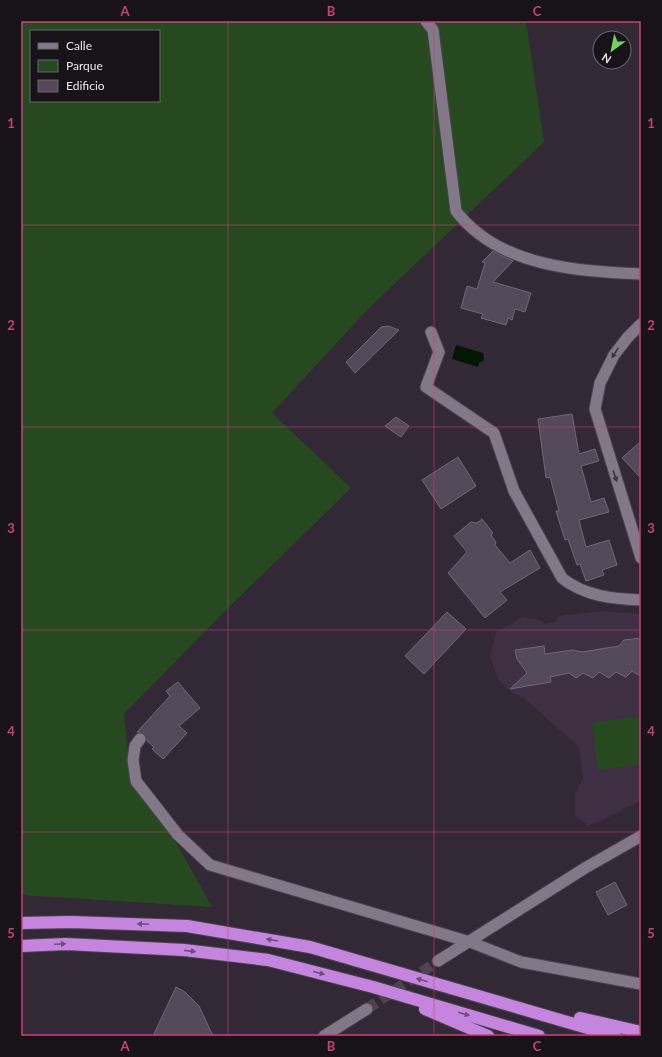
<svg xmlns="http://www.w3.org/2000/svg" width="662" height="1057" font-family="Lato,sans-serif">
	<rect width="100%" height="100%" fill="#322836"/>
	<!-- built -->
	<path fill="#3e3042" d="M 603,611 L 641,614 L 641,800 L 599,822 L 588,825 L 575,816 L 575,794 L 583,778 L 579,747 L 524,698 L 513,693 L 499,681 L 490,657 L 496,632 L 523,617 L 539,620 L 546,624 L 556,622 L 559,616 Z"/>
	<!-- green -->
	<g fill="#274920" fill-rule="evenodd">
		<path d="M 21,21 L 526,21 L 544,142 L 367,310 L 272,413 L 351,488 L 222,614 L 124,714 L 131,784 L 173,837 L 212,907 L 21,895 ZM 31,31 L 159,31 L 159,101 L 31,101 Z"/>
		<path d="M 641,716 L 641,764 L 598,770 L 592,723 Z"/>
	</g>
	<!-- water -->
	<path fill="#031801" d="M 456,345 L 483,353 L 484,360 L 479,363 L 478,367 L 452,359 Z"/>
	<!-- building -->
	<g fill="#544958" stroke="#726777">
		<path d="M 493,251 L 513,261 L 493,282 L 531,293 L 525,312 L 515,309 L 512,320 L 508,318 L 506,325 L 481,318 L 483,314 L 461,308 L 467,286 L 477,289 L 485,263 L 482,262 Z"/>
		<path d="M 388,326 L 399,330 L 355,373 L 346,362 L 381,327 Z"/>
		<path d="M 572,414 L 579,454 L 595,449 L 599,461 L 581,466 L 591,502 L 604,498 L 609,512 L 579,520 L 586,547 L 609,540 L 617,565 L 602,570 L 604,575 L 586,581 L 580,564 L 577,565 L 568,539 L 565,540 L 556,511 L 559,511 L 550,477 L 546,478 L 538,419 Z"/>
		<path d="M 396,417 L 409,426 L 401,437 L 385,426 Z"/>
		<path d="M 641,441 L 641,478 L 622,458 Z"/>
		<path d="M 458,457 L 476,486 L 441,509 L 422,480 Z"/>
		<path d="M 482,519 L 493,533 L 491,535 L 496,542 L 495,545 L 510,563 L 530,550 L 540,568 L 500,592 L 507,600 L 485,618 L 448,573 L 467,552 L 454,536 L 471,522 L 477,523 Z"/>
		<path d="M 447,612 L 466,629 L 424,674 L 405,656 Z"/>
		<path d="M 641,638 L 641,676 L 632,671 L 626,677 L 616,672 L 609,678 L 599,672 L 593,678 L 583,673 L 576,678 L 569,673 L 550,677 L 551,682 L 510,689 L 527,673 L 517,659 L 515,650 L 544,646 L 545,654 L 573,650 L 582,652 L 619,646 L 624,640 Z"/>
		<path d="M 178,682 L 200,708 L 179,726 L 187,733 L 163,759 L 152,749 L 154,747 L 147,741 L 144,734 L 137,732 L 170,696 L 166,691 Z"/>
		<path d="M 615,882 L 627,905 L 608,915 L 596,892 Z"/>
		<path d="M 176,987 L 185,992 L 199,1006 L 213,1036 L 153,1036 Z"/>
	</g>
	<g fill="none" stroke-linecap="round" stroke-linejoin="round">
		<!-- tertiary-tunnel -->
		<path stroke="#4e4451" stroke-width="11" stroke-dasharray="11 5.5" stroke-linecap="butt" d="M 367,1009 L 438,961"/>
		<!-- minor casing -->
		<g stroke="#4b444f" stroke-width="13">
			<g id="minor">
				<path d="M 426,21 L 433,30 L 456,211 C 499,267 577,271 641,274"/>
				<path d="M 641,324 L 628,337 L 614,355 L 600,383 L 595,409 L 641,558"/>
				<path d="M 431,332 L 439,352 L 426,387 L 494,433 L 514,491 L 562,578 C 584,596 613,599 641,600"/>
				<path d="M 140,739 L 135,746 L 133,760 L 136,781 L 178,835 L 210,865 L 470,942 L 521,962 L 641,984"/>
			</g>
		</g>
		<!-- tertiary casing -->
		<g stroke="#4b444f" stroke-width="13">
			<g id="tertiary">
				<path d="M 438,961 L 585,868 L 641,836"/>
				<path d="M 324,1036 L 367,1009"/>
			</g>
		</g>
		<!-- motorway casing -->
		<g stroke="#4b444f" stroke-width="14">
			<g id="motorway">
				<path d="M 21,923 L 71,922 L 187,926 L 310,947 L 615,1036"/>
				<path d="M 21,946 L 66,944 L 184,950 L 268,960 L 373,987 L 539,1036"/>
				<path d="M 425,1009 L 488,1036"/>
				<path d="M 580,1018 L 641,1032"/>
			</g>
		</g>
		<!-- minor -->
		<use href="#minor" stroke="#837888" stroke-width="11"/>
		<!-- tertiary -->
		<use href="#tertiary" stroke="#837888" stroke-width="11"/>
		<!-- motorway -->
		<use href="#motorway" stroke="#c585de" stroke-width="12"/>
	</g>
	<!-- one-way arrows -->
	<defs><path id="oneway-solid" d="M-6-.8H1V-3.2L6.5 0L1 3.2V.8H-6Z"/></defs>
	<g fill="#3d3640">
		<use href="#oneway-solid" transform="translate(615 353) rotate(123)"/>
		<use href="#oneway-solid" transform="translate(615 476) rotate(72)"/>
	</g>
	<g fill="#6e4c7c">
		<use href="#oneway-solid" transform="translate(143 924) rotate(-178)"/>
		<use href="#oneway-solid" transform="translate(272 940) rotate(-170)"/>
		<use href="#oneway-solid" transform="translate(60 944) rotate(-2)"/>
		<use href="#oneway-solid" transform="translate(190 951) rotate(6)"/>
		<use href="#oneway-solid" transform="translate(319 973) rotate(14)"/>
		<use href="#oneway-solid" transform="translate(422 980) rotate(-164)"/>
		<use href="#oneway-solid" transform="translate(464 1014) rotate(16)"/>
	</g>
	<!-- grid -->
	<path fill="none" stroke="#ca4178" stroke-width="1" stroke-opacity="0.55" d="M 228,21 L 228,1036M 434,21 L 434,1036M 21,225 L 641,225M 21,427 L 641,427M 21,630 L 641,630M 21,832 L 641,832"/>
	<!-- border -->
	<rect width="662" height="1057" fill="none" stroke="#171319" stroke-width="44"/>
	<!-- legend -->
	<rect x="30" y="30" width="130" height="72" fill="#171319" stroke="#6b676e"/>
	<rect x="38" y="43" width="20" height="6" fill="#837888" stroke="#6b676e"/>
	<text x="66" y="50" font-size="12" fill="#eae4ed">Calle</text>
	<rect x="38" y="60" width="20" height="12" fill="#274920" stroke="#6b676e"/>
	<text x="66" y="70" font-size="12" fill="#eae4ed">Parque</text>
	<rect x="38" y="80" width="20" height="12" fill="#544958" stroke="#6b676e"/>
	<text x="66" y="90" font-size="12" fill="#eae4ed">Edificio</text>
	<!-- north arrow -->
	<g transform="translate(612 50) rotate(213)"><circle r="19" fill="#171319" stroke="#6b676e"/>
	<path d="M0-3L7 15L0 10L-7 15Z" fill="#73d25d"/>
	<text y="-6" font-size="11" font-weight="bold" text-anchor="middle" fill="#eae4ed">N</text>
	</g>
	<rect x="22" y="22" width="618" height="1013" fill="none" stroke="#ca4178" stroke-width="1.5"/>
	<g font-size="13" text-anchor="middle" font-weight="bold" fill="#ca4178">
		<text x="125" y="16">A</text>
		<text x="331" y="16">B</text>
		<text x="537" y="16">C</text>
		<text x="11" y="128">1</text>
		<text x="651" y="128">1</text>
		<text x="11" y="330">2</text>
		<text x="651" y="330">2</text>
		<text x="11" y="533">3</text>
		<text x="651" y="533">3</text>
		<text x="11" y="736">4</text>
		<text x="651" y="736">4</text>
		<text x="11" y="938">5</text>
		<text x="651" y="938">5</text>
		<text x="125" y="1051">A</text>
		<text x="331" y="1051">B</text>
		<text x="537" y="1051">C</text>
	</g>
</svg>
